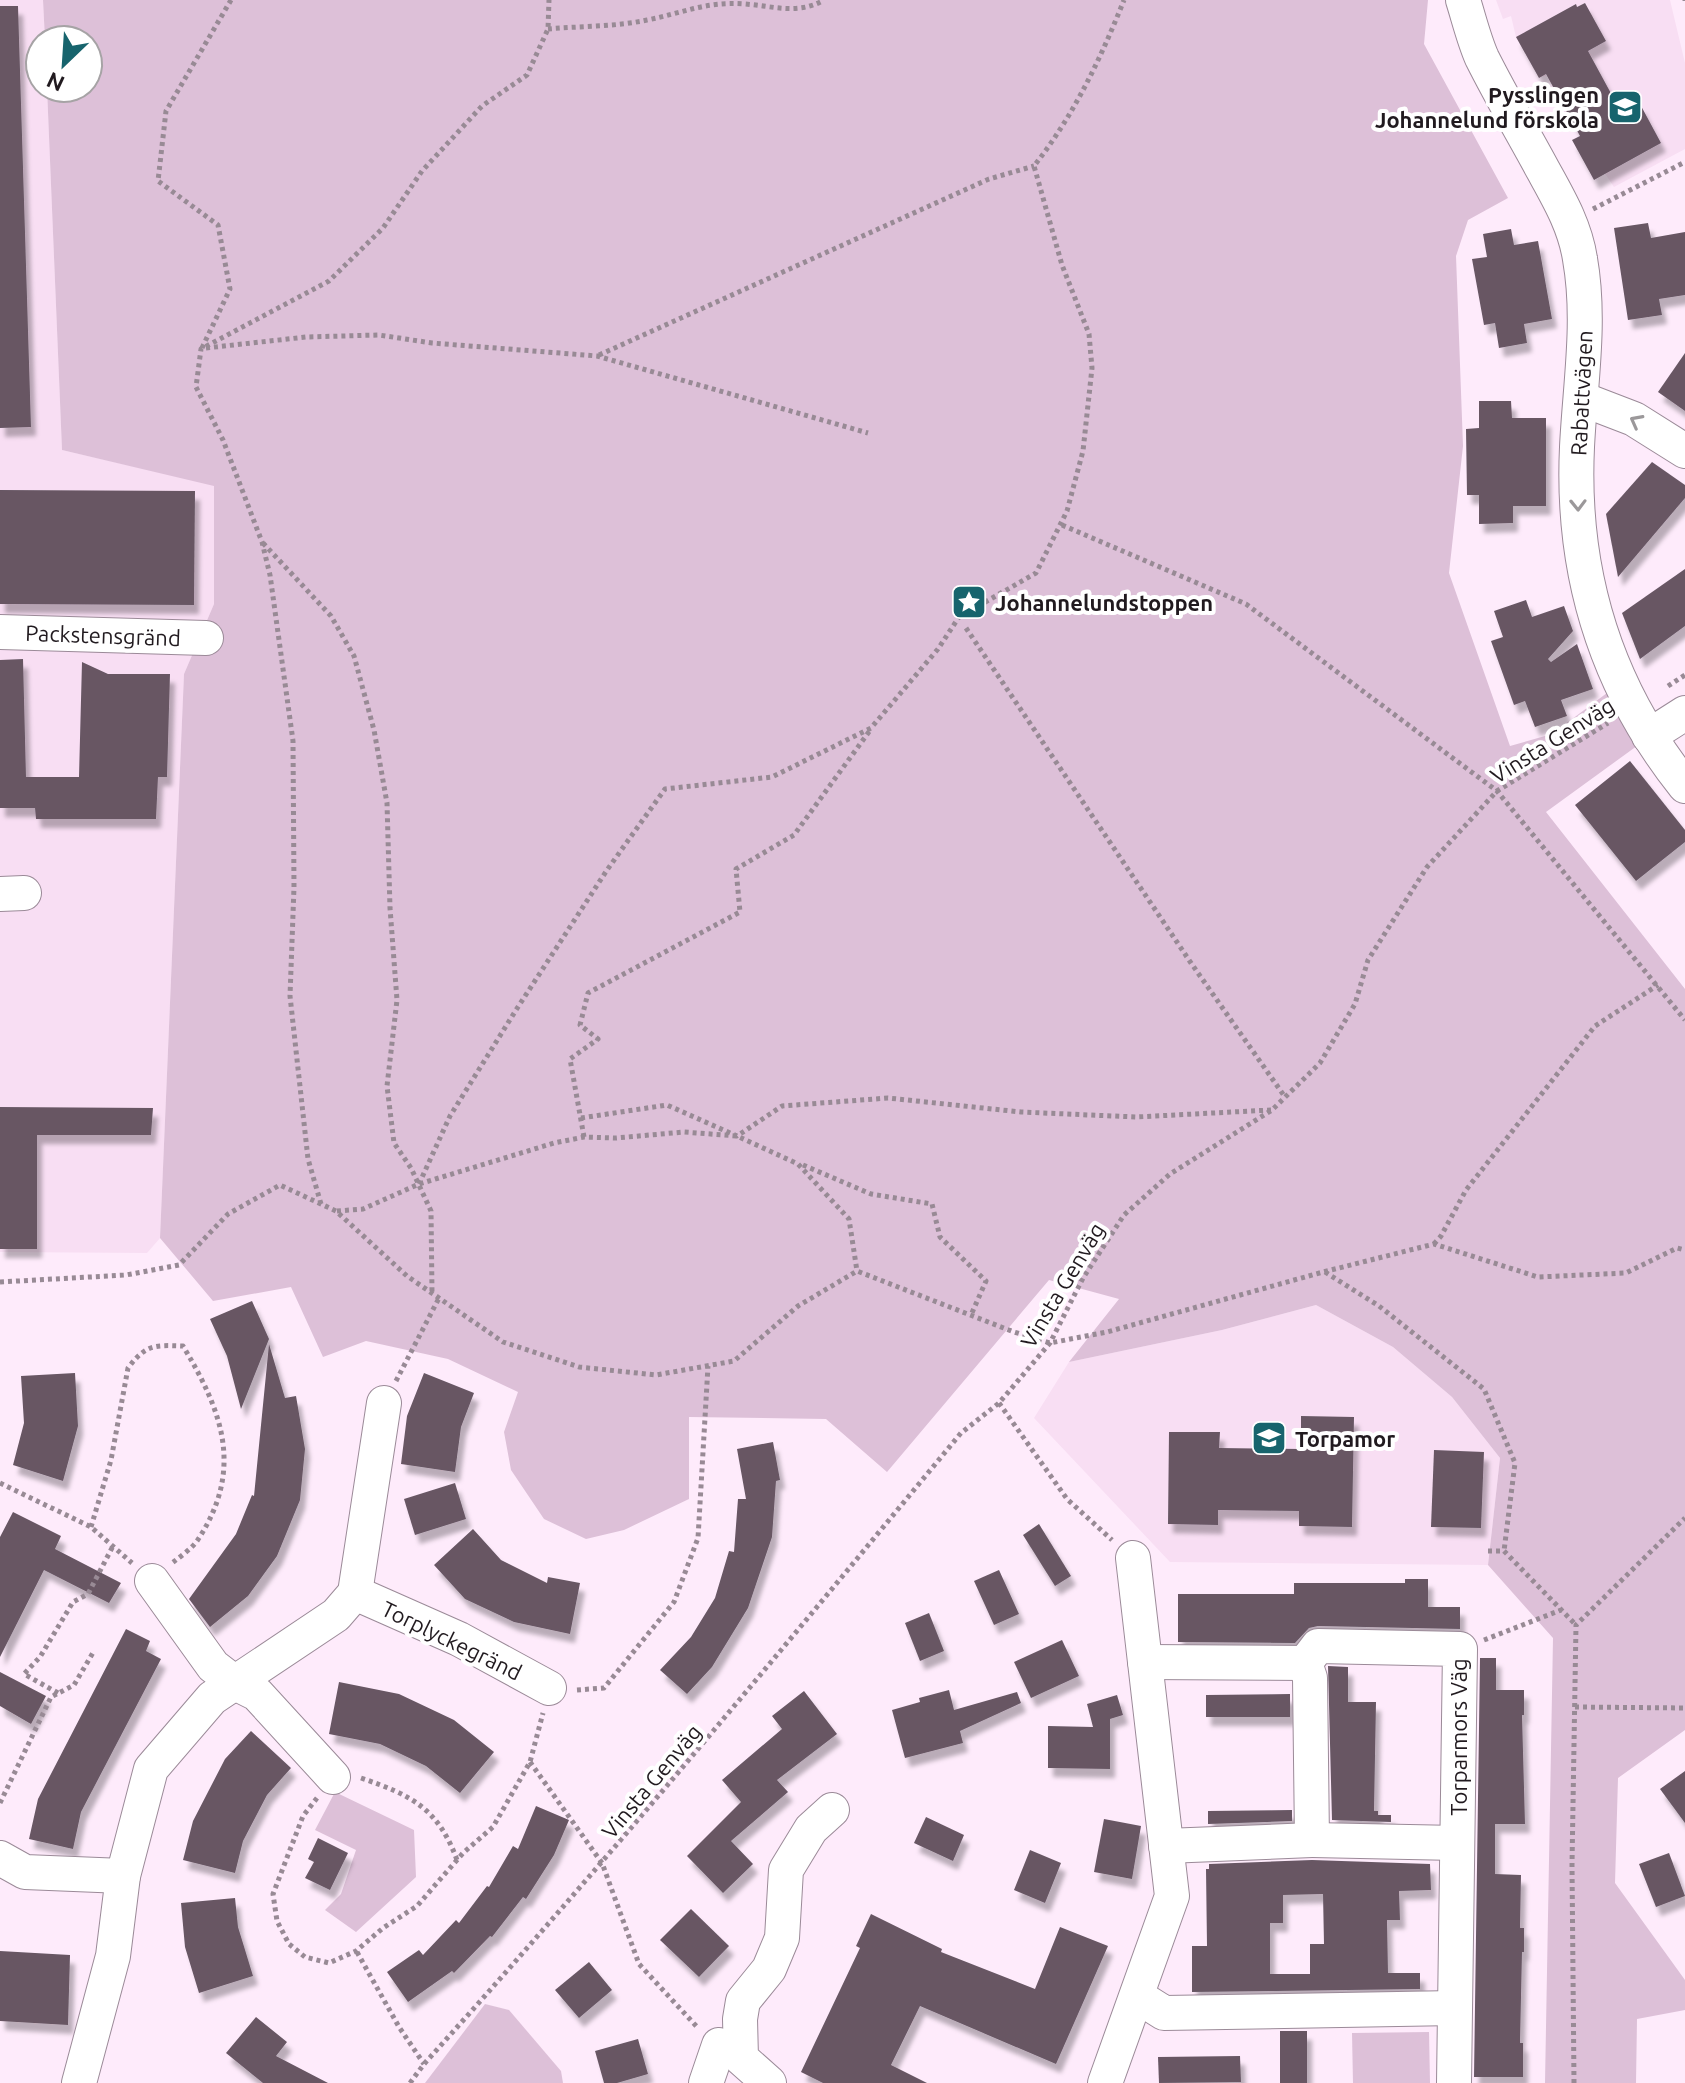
<svg xmlns="http://www.w3.org/2000/svg" width="1685" height="2083" font-family="Ubuntu,sans-serif">
	<defs>
		<filter id="shadow"><feDropShadow dx="5" dy="9" stdDeviation="2" flood-color="#0004"/></filter>
	</defs>
	<rect width="100%" height="100%" fill="#feebfb"/>
	<!-- built -->
	<g fill="#f8def3">
		<path d="M 0,0 L 43,0 L 45,40 L 40,40 L 40,88 L 47,88 L 62,450 L 214,485 L 214,604 L 184,674 L 160,1238 L 147,1253 L 0,1252 Z"/>
		<path d="M 1496,0 L 1670,0 L 1685,63 L 1685,149 L 1614,187 L 1580,136 L 1547,75 L 1539,78 L 1516,37 L 1511,16 L 1503,19 Z"/>
		<path d="M 1316,1305 L 1393,1347 L 1452,1397 L 1500,1458 L 1488,1565 L 1170,1562 L 1034,1418 L 1069,1362 L 1222,1330 Z"/>
	</g>
	<!-- green -->
	<g fill="#ddc0d8">
		<path d="M 43,0 L 1428,0 L 1424,44 L 1508,198 L 1468,220 L 1456,256 L 1463,446 L 1449,573 L 1510,746 L 1552,734 L 1611,690 L 1641,743 L 1546,812 L 1685,989 L 1685,1730 L 1618,1778 L 1615,1883 L 1685,1980 L 1685,2010 L 1637,2019 L 1636,2083 L 1545,2083 L 1553,1638 L 1488,1565 L 1500,1458 L 1452,1397 L 1393,1347 L 1316,1305 L 1222,1330 L 1069,1362 L 1119,1299 L 1049,1280 L 887,1472 L 826,1419 L 689,1417 L 689,1499 L 624,1530 L 586,1539 L 544,1519 L 511,1470 L 504,1432 L 518,1392 L 448,1359 L 366,1341 L 323,1357 L 291,1287 L 213,1301 L 160,1238 L 184,674 L 214,604 L 214,486 L 62,450 L 47,88 L 88,88 L 88,40 L 45,40 Z"/>
		<path d="M 335,1792 L 414,1830 L 416,1877 L 356,1932 L 325,1910 L 341,1894 L 356,1850 L 315,1830 Z"/>
		<path d="M 485,2004 L 509,2010 L 561,2071 L 563,2083 L 425,2083 Z"/>
		<path d="M 1429,2032 L 1430,2083 L 1353,2083 L 1352,2033 Z"/>
	</g>
	<!-- building -->
	<g fill="#675764" fill-rule="evenodd" filter="url(#shadow)">
		<path d="M 1585,3 L 1606,41 L 1588,51 L 1620,110 L 1631,104 L 1633,108 L 1640,104 L 1661,143 L 1594,180 L 1572,140 L 1580,136 L 1546,74 L 1539,78 L 1516,37 L 1576,4 L 1577,7 Z"/>
		<path d="M 0,6 L 18,6 L 31,427 L 0,428 Z"/>
		<path d="M 1648,223 L 1651,238 L 1685,232 L 1685,295 L 1659,299 L 1662,315 L 1628,320 L 1614,228 Z"/>
		<path d="M 1511,229 L 1514,245 L 1538,241 L 1552,319 L 1524,324 L 1527,343 L 1499,348 L 1495,323 L 1484,325 L 1472,259 L 1487,257 L 1483,234 Z"/>
		<path d="M 1685,353 L 1685,411 L 1658,392 Z"/>
		<path d="M 1479,401 L 1511,401 L 1512,418 L 1546,418 L 1546,506 L 1513,506 L 1513,523 L 1479,524 L 1479,495 L 1467,495 L 1466,429 L 1479,428 Z"/>
		<path d="M 1652,462 L 1685,485 L 1685,498 L 1618,577 L 1606,514 Z"/>
		<path d="M 0,490 L 195,491 L 194,605 L 0,604 Z"/>
		<path d="M 1685,569 L 1685,626 L 1640,659 L 1622,613 Z"/>
		<path d="M 1526,600 L 1532,617 L 1564,606 L 1573,631 L 1548,659 L 1551,662 L 1577,644 L 1593,689 L 1561,700 L 1567,716 L 1535,727 L 1525,701 L 1514,705 L 1491,641 L 1503,637 L 1494,611 Z"/>
		<path d="M 23,659 L 26,777 L 79,777 L 82,662 L 108,674 L 170,674 L 167,777 L 158,777 L 156,819 L 36,819 L 35,808 L 0,808 L 0,660 Z"/>
		<path d="M 1630,761 L 1685,830 L 1685,842 L 1636,881 L 1575,805 Z"/>
		<path d="M 0,1107 L 153,1108 L 151,1135 L 37,1135 L 37,1249 L 0,1249 Z"/>
		<path d="M 252,1301 L 269,1339 L 241,1409 L 227,1356 L 210,1319 Z"/>
		<path d="M 269,1344 L 285,1398 L 296,1396 L 305,1449 L 300,1500 L 277,1556 L 248,1596 L 210,1627 L 189,1599 L 236,1534 L 252,1495 L 254,1496 Z"/>
		<path d="M 75,1373 L 78,1426 L 63,1481 L 13,1465 L 24,1423 L 21,1376 Z"/>
		<path d="M 424,1373 L 474,1393 L 461,1427 L 455,1472 L 401,1464 L 407,1416 Z"/>
		<path d="M 1301,1416 L 1354,1417 L 1352,1527 L 1299,1526 L 1299,1511 L 1218,1510 L 1218,1525 L 1168,1524 L 1169,1432 L 1220,1432 L 1219,1448 L 1301,1449 Z"/>
		<path d="M 773,1442 L 780,1480 L 776,1481 L 772,1537 L 748,1608 L 712,1667 L 687,1694 L 660,1670 L 691,1637 L 715,1598 L 729,1551 L 734,1552 L 738,1499 L 746,1499 L 737,1449 Z"/>
		<path d="M 1434,1450 L 1484,1452 L 1481,1528 L 1431,1527 Z"/>
		<path d="M 455,1483 L 466,1519 L 415,1535 L 404,1499 Z"/>
		<path d="M 13,1512 L 61,1536 L 55,1549 L 121,1583 L 109,1603 L 44,1570 L 0,1657 L 0,1537 Z"/>
		<path d="M 1039,1524 L 1071,1576 L 1055,1586 L 1023,1535 Z"/>
		<path d="M 473,1529 L 501,1560 L 547,1583 L 548,1577 L 580,1583 L 570,1634 L 514,1622 L 465,1599 L 434,1565 Z"/>
		<path d="M 999,1570 L 1019,1614 L 994,1625 L 974,1581 Z"/>
		<path d="M 1405,1579 L 1428,1579 L 1428,1607 L 1460,1607 L 1460,1629 L 1318,1626 L 1309,1628 L 1295,1643 L 1178,1642 L 1178,1594 L 1294,1594 L 1294,1583 L 1405,1583 Z"/>
		<path d="M 929,1613 L 944,1651 L 920,1661 L 905,1623 Z"/>
		<path d="M 126,1629 L 150,1641 L 146,1651 L 161,1659 L 81,1812 L 73,1849 L 29,1839 L 38,1799 Z"/>
		<path d="M 1062,1640 L 1079,1676 L 1031,1698 L 1014,1662 Z"/>
		<path d="M 1480,1658 L 1496,1658 L 1496,1690 L 1524,1690 L 1524,1715 L 1522,1715 L 1525,1824 L 1495,1824 L 1495,1874 L 1521,1875 L 1520,1928 L 1524,1928 L 1524,1952 L 1522,1952 L 1520,2043 L 1523,2043 L 1523,2077 L 1474,2077 Z"/>
		<path d="M 1328,1666 L 1348,1667 L 1348,1702 L 1376,1702 L 1374,1811 L 1378,1811 L 1378,1815 L 1391,1815 L 1391,1822 L 1332,1820 Z"/>
		<path d="M 0,1672 L 46,1696 L 31,1724 L 0,1706 Z"/>
		<path d="M 339,1682 L 399,1694 L 454,1720 L 494,1752 L 460,1793 L 426,1766 L 380,1744 L 329,1734 Z"/>
		<path d="M 949,1690 L 954,1710 L 1017,1692 L 1021,1703 L 960,1731 L 963,1743 L 905,1758 L 892,1710 L 920,1702 L 919,1698 Z"/>
		<path d="M 804,1691 L 837,1734 L 777,1780 L 788,1792 L 731,1841 L 753,1864 L 723,1893 L 687,1856 L 741,1802 L 722,1780 L 782,1729 L 772,1716 Z"/>
		<path d="M 1290,1694 L 1290,1717 L 1206,1717 L 1206,1695 Z"/>
		<path d="M 1117,1695 L 1123,1715 L 1110,1719 L 1110,1769 L 1048,1768 L 1048,1726 L 1093,1727 L 1087,1704 Z"/>
		<path d="M 251,1731 L 291,1768 L 267,1795 L 243,1841 L 235,1873 L 183,1860 L 193,1821 L 225,1759 Z"/>
		<path d="M 1685,1771 L 1685,1823 L 1660,1789 Z"/>
		<path d="M 536,1806 L 569,1820 L 554,1855 L 526,1899 L 523,1897 L 492,1937 L 490,1936 L 454,1973 L 452,1971 L 408,2002 L 387,1972 L 419,1950 L 423,1955 L 456,1920 L 459,1923 L 487,1886 L 489,1887 L 513,1846 L 518,1849 Z"/>
		<path d="M 1292,1810 L 1292,1821 L 1208,1824 L 1208,1811 Z"/>
		<path d="M 926,1817 L 964,1835 L 953,1861 L 914,1843 Z"/>
		<path d="M 1104,1819 L 1141,1826 L 1132,1879 L 1094,1872 Z"/>
		<path d="M 318,1838 L 348,1853 L 330,1890 L 305,1878 L 314,1862 L 308,1859 Z"/>
		<path d="M 1030,1850 L 1061,1863 L 1045,1903 L 1014,1890 Z"/>
		<path d="M 1669,1853 L 1685,1896 L 1656,1907 L 1639,1864 Z"/>
		<path d="M 1312,1860 L 1430,1864 L 1431,1890 L 1399,1891 L 1400,1920 L 1387,1920 L 1388,1973 L 1420,1973 L 1420,1989 L 1192,1992 L 1192,1946 L 1207,1946 L 1206,1869 L 1209,1869 L 1209,1864 ZM 1323,1894 L 1324,1944 L 1310,1944 L 1310,1974 L 1270,1974 L 1270,1923 L 1283,1923 L 1283,1895 Z"/>
		<path d="M 235,1898 L 238,1927 L 253,1976 L 199,1993 L 185,1947 L 181,1903 Z"/>
		<path d="M 691,1909 L 729,1946 L 699,1977 L 660,1940 Z"/>
		<path d="M 871,1914 L 942,1949 L 941,1952 L 1035,1989 L 1060,1927 L 1108,1946 L 1056,2064 L 920,2006 L 891,2065 L 927,2083 L 823,2083 L 801,2072 L 860,1948 L 856,1946 Z"/>
		<path d="M 0,1951 L 70,1955 L 68,2025 L 0,2021 Z"/>
		<path d="M 589,1962 L 612,1990 L 579,2018 L 555,1990 Z"/>
		<path d="M 256,2017 L 287,2042 L 276,2056 L 328,2083 L 263,2083 L 226,2053 Z"/>
		<rect x="1280" y="2031" width="27" height="52"/>
		<path d="M 638,2039 L 648,2074 L 617,2083 L 604,2083 L 595,2051 Z"/>
		<path d="M 1240,2056 L 1241,2082 L 1159,2083 L 1158,2057 Z"/>
	</g>
	<g fill="none" stroke-linecap="round" stroke-linejoin="round">
		<!-- minor casing -->
		<g stroke="#9b8a98" stroke-width="36">
			<g id="minor">
				<path d="M 1463,0 C 1469,19 1474,40 1482,58 C 1501,96 1523,133 1543,170 C 1559,199 1575,226 1580,259 C 1591,321 1580,385 1577,447 C 1571,573 1606,687 1685,786"/>
				<path d="M 1582,399 L 1634,419 L 1685,451"/>
				<path d="M 0,632 L 206,638"/>
				<path d="M 1649,736 L 1685,713"/>
				<path d="M 0,894 L 24,893"/>
				<path d="M 152,1581 L 213,1666 L 235,1683 L 257,1694 L 333,1777"/>
				<path d="M 355,1593 L 459,1639 L 549,1688"/>
				<path d="M 1145,1662 L 1305,1663 L 1318,1646 L 1460,1649 L 1454,2083"/>
				<path d="M 1312,1840 L 1457,1843"/>
				<path d="M 1166,1846 L 1312,1840 L 1310,1678 L 1305,1663"/>
				<path d="M 0,1858 L 25,1872 L 123,1876 L 113,1956 L 79,2083"/>
				<path d="M 123,1876 L 151,1769 L 212,1698 L 336,1615 L 355,1593 L 384,1403"/>
				<path d="M 1137,1996 L 1164,2013 L 1455,2008"/>
				<path d="M 706,2083 L 719,2045"/>
				<path d="M 769,2083 L 741,2058 L 740,2019 L 743,2001 L 769,1969 L 782,1938 L 786,1870 L 811,1829 L 832,1810"/>
				<path d="M 1105,2083 L 1172,1896 L 1133,1558"/>
			</g>
		</g>
		<!-- path -->
		<g stroke="#988a95" stroke-width="5" stroke-dasharray="4 4" stroke-linecap="butt">
			<path d="M 1685,0 L 1685,1"/>
			<path d="M 548,29 C 580,26 615,27 647,20 C 683,13 706,1 745,4 C 773,6 798,15 824,0"/>
			<path d="M 1593,209 L 1685,162"/>
			<path d="M 202,348 L 230,289 L 218,225 L 158,181 L 166,111 L 231,0"/>
			<path d="M 206,348 L 306,337 L 379,335 L 432,343 L 597,356 L 868,433"/>
			<path d="M 599,355 L 989,179 L 1034,166"/>
			<path d="M 1062,525 L 1246,604 L 1497,791 L 1685,1020"/>
			<path d="M 263,543 L 331,616 L 354,656 L 374,730 L 387,803 L 390,908 L 397,1000 L 387,1086 L 394,1143 L 411,1168 L 431,1211 L 432,1293"/>
			<path d="M 966,628 L 1191,963 L 1285,1097"/>
			<path d="M 1668,686 L 1685,675"/>
			<path d="M 581,1118 L 667,1105 L 737,1136 L 782,1106 L 888,1098 L 1021,1112 L 1136,1117 L 1271,1110"/>
			<path d="M 584,1137 L 570,1059 L 598,1039 L 580,1025 L 588,993 L 740,912 L 736,869 L 794,835 L 871,729"/>
			<path d="M 803,1165 L 871,1194 L 932,1204 L 940,1237 L 986,1281 L 971,1315"/>
			<path d="M 419,1184 L 450,1116 L 516,1010 L 607,870 L 665,789 L 772,777 L 871,728 L 938,649 L 959,617 L 1036,573 L 1067,511 L 1083,451 L 1092,368 L 1089,334 L 1062,265 L 1034,166 C 1074,115 1100,60 1124,0"/>
			<path d="M 321,1204 L 308,1159 L 290,996 L 294,887 L 293,741 L 270,575 L 262,542 L 223,440 L 196,387 L 201,349 L 329,281 L 383,228 L 422,171 L 482,106 L 527,75 L 548,29 L 549,0"/>
			<path d="M 337,1211 L 363,1209 L 419,1184 L 554,1143 L 584,1137 L 616,1138 L 684,1132 L 737,1136 L 798,1164 L 849,1219 L 857,1271"/>
			<path d="M 1434,1244 L 1441,1236 L 1466,1190 L 1595,1026 L 1658,985"/>
			<path d="M 1325,1272 L 1379,1306 L 1484,1389 L 1515,1463 L 1504,1551"/>
			<path d="M 0,1282 L 126,1275 L 179,1265 L 228,1214 L 280,1185 L 336,1211 L 407,1276 L 503,1342 L 579,1367 L 656,1375 L 734,1361 L 798,1306 L 857,1271 L 1014,1332 L 1050,1343 L 1107,1332 L 1323,1272 L 1434,1244 L 1538,1277 L 1626,1273 L 1677,1248 L 1685,1250"/>
			<path d="M 396,1381 L 439,1298"/>
			<path d="M 999,1403 L 1067,1499 L 1112,1540"/>
			<path d="M 0,1483 L 91,1527 L 132,1563"/>
			<path d="M 91,1527 L 111,1460 L 128,1368 C 146,1344 155,1345 183,1346 C 222,1411 244,1468 199,1538 C 193,1548 181,1556 172,1563"/>
			<path d="M 1488,1551 L 1504,1551 L 1576,1625"/>
			<path d="M 1484,1640 L 1561,1610"/>
			<path d="M 577,1690 L 604,1688 L 674,1602 L 698,1538 L 708,1366"/>
			<path d="M 58,1693 L 24,1674 L 40,1657 L 73,1602 L 88,1594 L 113,1546"/>
			<path d="M 1575,1707 L 1685,1708"/>
			<path d="M 530,1762 L 602,1863 L 639,1964 L 698,2028"/>
			<path d="M 361,1778 C 411,1795 438,1808 457,1860"/>
			<path d="M 317,1798 L 303,1816 L 273,1894 L 277,1921 L 289,1944 L 305,1957 L 329,1963 L 356,1951 L 383,1928 L 417,1906 L 463,1853 L 493,1827 L 530,1762 L 543,1713"/>
			<path d="M 0,1803 L 51,1697 L 74,1685 L 94,1651"/>
			<path d="M 357,1952 L 399,2027 L 424,2064"/>
			<path d="M 410,2083 L 424,2064 C 609,1859 785,1646 961,1433 L 999,1403 L 1050,1343 L 1083,1278 L 1124,1215 L 1170,1174 L 1272,1110 L 1320,1063 L 1355,1004 L 1368,960 L 1427,867 L 1497,791 L 1608,723"/>
			<path d="M 1574,2083 L 1572,1865 L 1576,1625 L 1685,1518"/>
		</g>
		<!-- minor -->
		<use href="#minor" stroke="#fff" stroke-width="34"/>
	</g>
	<!-- one-way arrows -->
	<defs><path id="oneway-chevron" d="M-2-3.5L2.5 0L-2 3.5" fill="none" stroke-width="1.6" stroke-linecap="round" stroke-linejoin="round" transform="scale(2)"/></defs>
	<g stroke="#9b989a">
		<use href="#oneway-chevron" transform="translate(1636 421) rotate(-152)"/>
		<use href="#oneway-chevron" transform="translate(1578 505) rotate(89)"/>
	</g>
	<!-- icons -->
	<defs>
		<g id="school-square" transform="scale(1.8)"><rect x="-9" y="-9" width="18" height="18" rx="4" fill="#17646d" stroke="#fff"/><path d="M0-5L7-2L0 1L-7-2ZM-4 1L0 2.5L4 1V4Q0 6-4 4Z" fill="#fff"/></g>
		<g id="sight-square" transform="scale(1.8)"><rect x="-9" y="-9" width="18" height="18" rx="4" fill="#17646d" stroke="#fff"/><path d="M0-6L1.8-2.2L6-1.7L2.9 1.2L3.7 5.4L0 3.3L-3.7 5.4L-2.9 1.2L-6-1.7L-1.8-2.2Z" fill="#fff"/></g>
	</defs>
	<g fill-rule="evenodd">
		<use href="#school-square" x="1625" y="107"/>
		<use href="#sight-square" x="969" y="602"/>
		<use href="#school-square" x="1269" y="1438"/>
	</g>
	<g text-anchor="middle" dominant-baseline="central" stroke-width="8" stroke-linejoin="round" paint-order="stroke">
		<!-- poi labels -->
		<g font-size="22" font-weight="bold" fill="#211a1f" stroke="#fff" text-anchor="start">
			<text x="1599" y="94" text-anchor="end">Pysslingen<tspan x="1599" dy="25">Johannelund förskola</tspan></text>
			<text x="995" y="602">Johannelundstoppen</text>
			<text x="1295" y="1438">Torpamor</text>
		</g>
		<!-- street labels -->
		<g font-size="22" fill="#211a1f" stroke="#fff">
			<text transform="translate(1581 393) rotate(-87)">Rabattvägen</text>
			<text transform="translate(103 635) rotate(2)">Packstensgränd</text>
			<text transform="translate(1552 740) rotate(-32)">Vinsta Genväg</text>
			<text transform="translate(1062 1285) rotate(-59)">Vinsta Genväg</text>
			<text transform="translate(452 1640) rotate(26)">Torplyckegränd</text>
			<text transform="translate(1458 1737) rotate(-90)">Torparmors Väg</text>
			<text transform="translate(651 1781) rotate(-50)">Vinsta Genväg</text>
		</g>
	</g>
	<!-- north arrow -->
	<g transform="translate(64 64) rotate(205)"><circle r="38" fill="#ffffff" stroke="#a6a3a5" stroke-width="2"/>
	<path d="M0-6L14 30L0 20L-14 30Z" fill="#17646d"/>
	<text y="-12" font-size="22" font-weight="bold" text-anchor="middle" fill="#211a1f">N</text>
	</g>
</svg>
